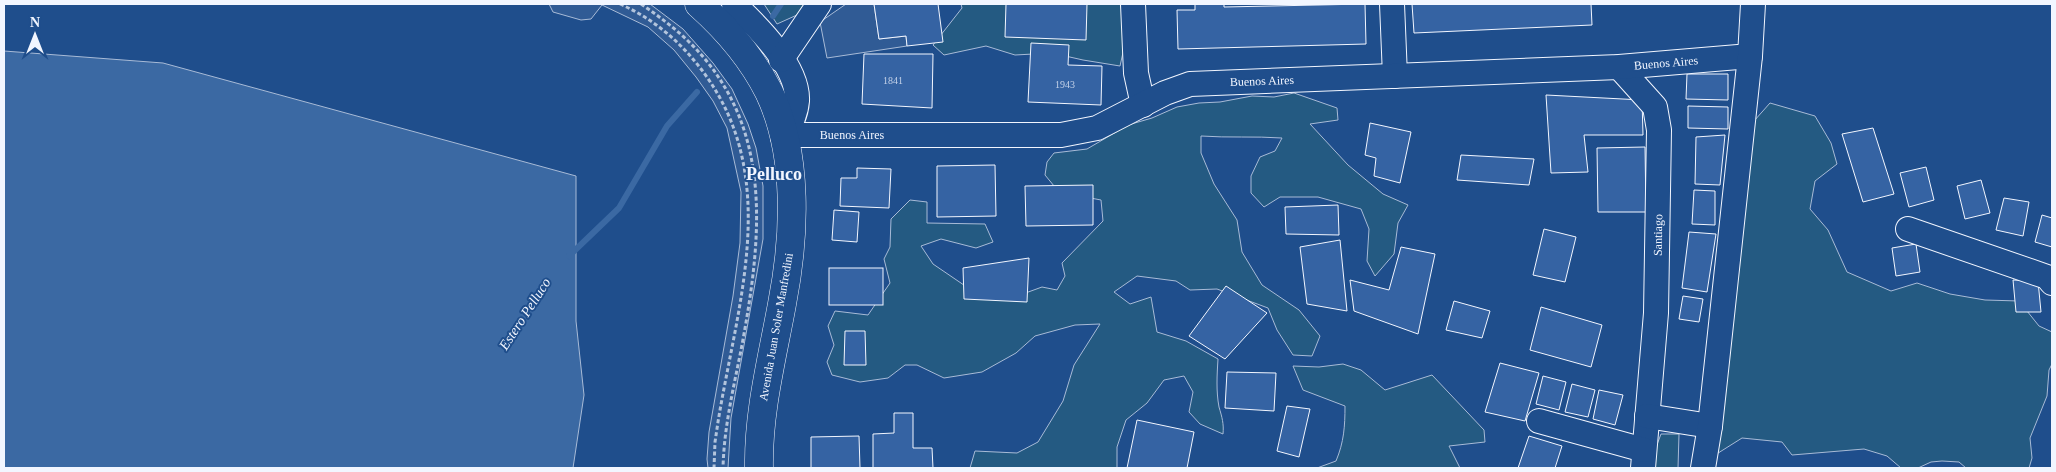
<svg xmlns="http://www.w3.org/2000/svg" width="2056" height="472" font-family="Georgia,serif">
	<rect width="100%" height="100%" fill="#1f4e8c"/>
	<!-- green -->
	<g fill="#245a82" stroke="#a8bbd7">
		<path d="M 764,4 L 814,4 L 797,15 L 777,24 Z"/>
		<path d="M 961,4 L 1120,4 L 1128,30 L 1120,66 L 1083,60 L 1052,53 L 1015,55 L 986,46 L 944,55 L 933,45 L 962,8 Z"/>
		<path d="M 1294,93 L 1337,108 L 1338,120 L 1310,124 L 1348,165 L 1383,194 L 1408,205 L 1398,223 L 1394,254 L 1375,276 L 1367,261 L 1369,229 L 1361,209 L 1318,197 L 1280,197 L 1264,207 L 1251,193 L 1251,176 L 1260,157 L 1275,151 L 1282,138 C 1255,136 1228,138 1201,136 L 1201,153 L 1214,184 L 1237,220 L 1242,252 L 1262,285 L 1299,310 L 1320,336 L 1312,356 L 1293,355 L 1277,330 L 1268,308 L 1217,289 L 1190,290 L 1176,281 L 1137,276 L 1114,292 L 1130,304 L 1151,297 L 1157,332 L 1186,341 L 1218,359 C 1217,375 1216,391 1219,407 C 1222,417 1224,424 1223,434 L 1200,424 L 1189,412 L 1193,392 L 1184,376 L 1164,380 L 1147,403 L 1126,420 L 1117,447 L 1117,468 L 970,468 L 975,451 L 1017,453 L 1038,442 L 1063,401 L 1074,365 L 1100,324 L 1075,325 L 1035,336 L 1016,353 L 982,372 L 944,378 L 917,365 L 905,365 L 888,378 L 860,382 L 832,375 L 827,362 L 834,345 L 828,326 L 835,311 L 868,315 L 890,283 L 884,259 L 890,247 L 891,219 L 910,200 L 927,202 L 927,223 L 985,224 L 993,242 L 976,248 L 941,239 L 921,246 L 933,264 L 980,296 L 1020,295 L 1042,287 L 1057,290 L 1065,276 L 1062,263 L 1103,221 L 1101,200 L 1059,192 L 1045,175 L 1047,162 L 1054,153 L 1087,149 L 1128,125 L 1152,118 L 1177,107 L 1199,103 L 1220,102 L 1252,96 L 1274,97 Z"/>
		<path d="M 1770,103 L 1815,116 L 1831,143 L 1837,164 L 1815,181 L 1810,209 L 1828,230 L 1847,272 L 1891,291 L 1917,283 L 1950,294 L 1985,300 L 2019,301 L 2039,326 L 2052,332 L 2052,364 L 2049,370 L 2047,396 L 2030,438 L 2032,458 L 2029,468 L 1966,468 L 1959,462 L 1942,461 L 1931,462 L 1918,468 L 1901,468 L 1887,456 L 1864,449 L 1792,455 L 1782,442 L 1742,438 L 1715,455 L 1754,121 Z"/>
		<path d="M 1343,364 L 1361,370 L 1385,390 L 1432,375 L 1484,430 L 1485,442 L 1449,446 L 1460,468 L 1317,468 L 1336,461 C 1344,442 1345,426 1345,406 L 1303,390 L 1293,366 L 1319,367 Z"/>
		<path d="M 1661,434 L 1679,434 L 1678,468 L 1655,468 L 1655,450 Z"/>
	</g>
	<!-- parking -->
	<g fill="#305b95" stroke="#a8bbd7">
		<path d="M 549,4 L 650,4 L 683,29 L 713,63 L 732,89 L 748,124 L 756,148 L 763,186 L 763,239 L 731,418 L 728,468 L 708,468 L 707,459 L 709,432 L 733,296 L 740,243 L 741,192 L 727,128 L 713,101 L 696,77 L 674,50 L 648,27 L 602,5 L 591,19 L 581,20 L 553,12 Z"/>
		<path d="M 846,4 L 874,4 L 879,39 L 906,36 L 907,46 L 827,58 L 820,22 Z"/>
	</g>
	<!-- water -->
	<path fill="#3b69a3" stroke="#a8bbd7" d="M 4,51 L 163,63 L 576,176 L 576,321 L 584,395 L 573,468 L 4,468 Z"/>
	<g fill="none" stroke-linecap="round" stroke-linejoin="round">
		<!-- stream -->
		<g stroke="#3b69a3" stroke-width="6">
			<path d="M 773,16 L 781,4"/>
			<path d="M 569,256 L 619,208 L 667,126 L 697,92"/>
		</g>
	</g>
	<!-- building -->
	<g fill="#3563a3" stroke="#f2f6ff">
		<path d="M 874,4 L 938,4 L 943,42 L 907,46 L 906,36 L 879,39 Z"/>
		<path d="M 1006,4 L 1087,4 L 1086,40 L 1005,37 Z"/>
		<path d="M 1195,4 L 1224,4 L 1224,7 L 1365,4 L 1366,44 L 1178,49 L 1177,10 L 1195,10 Z"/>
		<path d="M 1412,4 L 1591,4 L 1592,25 L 1414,33 Z"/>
		<path d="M 1031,43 L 1069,45 L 1068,65 L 1102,66 L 1101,105 L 1028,102 Z"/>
		<path d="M 864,54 L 933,54 L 932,108 L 862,104 Z"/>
		<path d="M 1687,74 L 1728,74 L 1728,100 L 1686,99 Z"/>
		<path d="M 1546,95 L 1642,100 L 1643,135 L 1584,135 L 1588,172 L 1551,173 Z"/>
		<path d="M 1688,106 L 1728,107 L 1728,129 L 1688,128 Z"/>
		<path d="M 1370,123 L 1411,132 L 1400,183 L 1374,176 L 1376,158 L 1365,155 Z"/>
		<path d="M 1873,128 L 1894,194 L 1863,202 L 1842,134 Z"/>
		<path d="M 1725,135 L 1720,185 L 1695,184 L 1696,137 Z"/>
		<path d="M 1645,147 L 1646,212 L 1598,212 L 1597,148 Z"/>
		<path d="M 1461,155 L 1534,159 L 1529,185 L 1457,180 Z"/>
		<path d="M 995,165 L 996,216 L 937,217 L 937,166 Z"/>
		<path d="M 1926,167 L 1934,200 L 1909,207 L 1900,173 Z"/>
		<path d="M 857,168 L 891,169 L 889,208 L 840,206 L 841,178 L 857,178 Z"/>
		<path d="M 1981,180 L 1990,213 L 1965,219 L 1957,186 Z"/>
		<path d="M 1093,185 L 1093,225 L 1026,226 L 1025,186 Z"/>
		<path d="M 1694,190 L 1715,191 L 1715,225 L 1692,224 Z"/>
		<path d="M 2004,198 L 2029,202 L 2023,236 L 1996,230 Z"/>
		<path d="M 1338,205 L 1339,235 L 1286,234 L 1285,207 Z"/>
		<path d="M 834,210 L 859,212 L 857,242 L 832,240 Z"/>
		<path d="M 2042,215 L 2052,218 L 2052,247 L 2035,242 Z"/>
		<path d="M 1544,229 L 1576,237 L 1565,282 L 1533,275 Z"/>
		<path d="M 1689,232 L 1716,234 L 1707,292 L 1682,288 Z"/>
		<path d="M 1340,240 L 1347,311 L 1307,304 L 1300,247 Z"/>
		<path d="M 1916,244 L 1920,272 L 1896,276 L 1892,248 Z"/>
		<path d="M 1401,247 L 1435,254 L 1418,334 L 1354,311 L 1350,280 L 1389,290 Z"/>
		<path d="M 1029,258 L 1027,302 L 964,299 L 963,268 Z"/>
		<rect x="829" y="268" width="54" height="37"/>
		<path d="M 2013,280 L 2038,281 L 2041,312 L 2016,312 Z"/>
		<path d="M 1226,286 L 1267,313 L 1225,359 L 1189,336 Z"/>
		<path d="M 1683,296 L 1703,299 L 1699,322 L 1679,319 Z"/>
		<path d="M 1454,301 L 1490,311 L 1482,338 L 1446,330 Z"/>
		<path d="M 1541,307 L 1602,325 L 1591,367 L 1530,350 Z"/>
		<path d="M 845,331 L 865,331 L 866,365 L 844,365 Z"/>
		<path d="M 1500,363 L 1539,373 L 1525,421 L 1485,412 Z"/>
		<path d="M 1227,372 L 1276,373 L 1274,411 L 1225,408 Z"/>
		<path d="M 1543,376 L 1566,382 L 1559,410 L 1536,404 Z"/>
		<path d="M 1572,384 L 1595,390 L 1588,417 L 1565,412 Z"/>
		<path d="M 1599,390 L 1623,395 L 1615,425 L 1593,419 Z"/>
		<path d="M 1287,406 L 1310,409 L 1299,457 L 1277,451 Z"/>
		<path d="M 894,413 L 913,413 L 913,448 L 932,448 L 933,468 L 873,468 L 873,434 L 894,433 Z"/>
		<path d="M 1137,420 L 1194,432 L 1187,468 L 1127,468 Z"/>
		<path d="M 859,436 L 860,468 L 811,468 L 811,437 Z"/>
		<path d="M 1529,436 L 1562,446 L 1555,468 L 1518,468 Z"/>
	</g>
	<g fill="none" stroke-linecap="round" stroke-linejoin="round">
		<!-- minor casing -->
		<g stroke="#f2f6ff" stroke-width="26">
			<g id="minor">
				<path d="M 734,4 C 757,26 799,67 797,101 C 796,115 790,126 783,137"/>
				<path d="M 1133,4 L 1136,73 L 1143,105"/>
				<path d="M 1392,4 L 1395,76"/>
				<path d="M 781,60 L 819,4"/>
				<path d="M 1619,67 L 1655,107 L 1659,130 L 1656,313 L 1643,468"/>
				<path d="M 783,137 L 796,135 L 1061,135 L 1097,128 L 1165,93 L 1190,84 L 1619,67 L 1750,56"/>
				<path d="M 1908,229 L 2047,277 L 2052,283"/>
				<path d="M 1647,416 L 1710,426"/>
				<path d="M 1539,421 L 1644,450"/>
				<path d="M 1703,468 L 1710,426 L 1750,56 L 1753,4"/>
			</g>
		</g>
		<!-- highway casing -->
		<g stroke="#f2f6ff" stroke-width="29">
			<path id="highway" d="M 699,4 C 727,29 752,58 769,92 C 799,155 795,237 782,304 C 772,359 758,412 759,468"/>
		</g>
		<!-- path -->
		<g stroke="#b3c4dc" stroke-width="3" stroke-dasharray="4 2.5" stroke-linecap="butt">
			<path d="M 620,4 C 654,19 682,43 704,73 C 782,179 737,305 718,422 L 715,442 L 714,468"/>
			<path d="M 641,4 C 657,15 672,26 686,39 C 775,123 762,236 742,345 C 734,386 724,426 723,468"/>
		</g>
		<!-- minor -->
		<use href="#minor" stroke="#1f4e8c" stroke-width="24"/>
		<!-- highway -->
		<use href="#highway" stroke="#1f4e8c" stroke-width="28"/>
	</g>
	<g text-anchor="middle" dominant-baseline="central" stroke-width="4" stroke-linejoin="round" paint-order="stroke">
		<!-- number labels -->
		<g font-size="10" fill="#c3d1e8">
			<text x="893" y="80">1841</text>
			<text x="1065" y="84">1943</text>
		</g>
		<!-- street labels -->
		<g font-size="12" fill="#f2f6ff" stroke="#1f4e8c">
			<text transform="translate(1666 63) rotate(-5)">Buenos Aires</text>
			<text transform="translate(1262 81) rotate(-2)">Buenos Aires</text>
			<text x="852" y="135">Buenos Aires</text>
			<text transform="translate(1658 235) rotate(-89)">Santiago</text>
			<text transform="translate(776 327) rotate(-80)">Avenida Juan Soler Manfredini</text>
		</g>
		<!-- water labels -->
		<g font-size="14" font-style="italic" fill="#f2f6ff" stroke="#1f4e8c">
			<text transform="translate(525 314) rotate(-57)">Estero Pelluco</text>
		</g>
		<!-- district labels -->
		<g font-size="18" font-weight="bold" fill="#f2f6ff" stroke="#1f4e8c">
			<text x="774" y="174">Pelluco</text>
		</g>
	</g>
	<!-- border -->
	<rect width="2056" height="472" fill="none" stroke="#f2f6ff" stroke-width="10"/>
	<!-- north arrow -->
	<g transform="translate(35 35)" stroke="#1f4e8c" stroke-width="4" paint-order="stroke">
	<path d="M0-4L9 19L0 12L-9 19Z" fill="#f2f6ff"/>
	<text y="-8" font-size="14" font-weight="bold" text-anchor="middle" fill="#f2f6ff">N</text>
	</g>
</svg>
